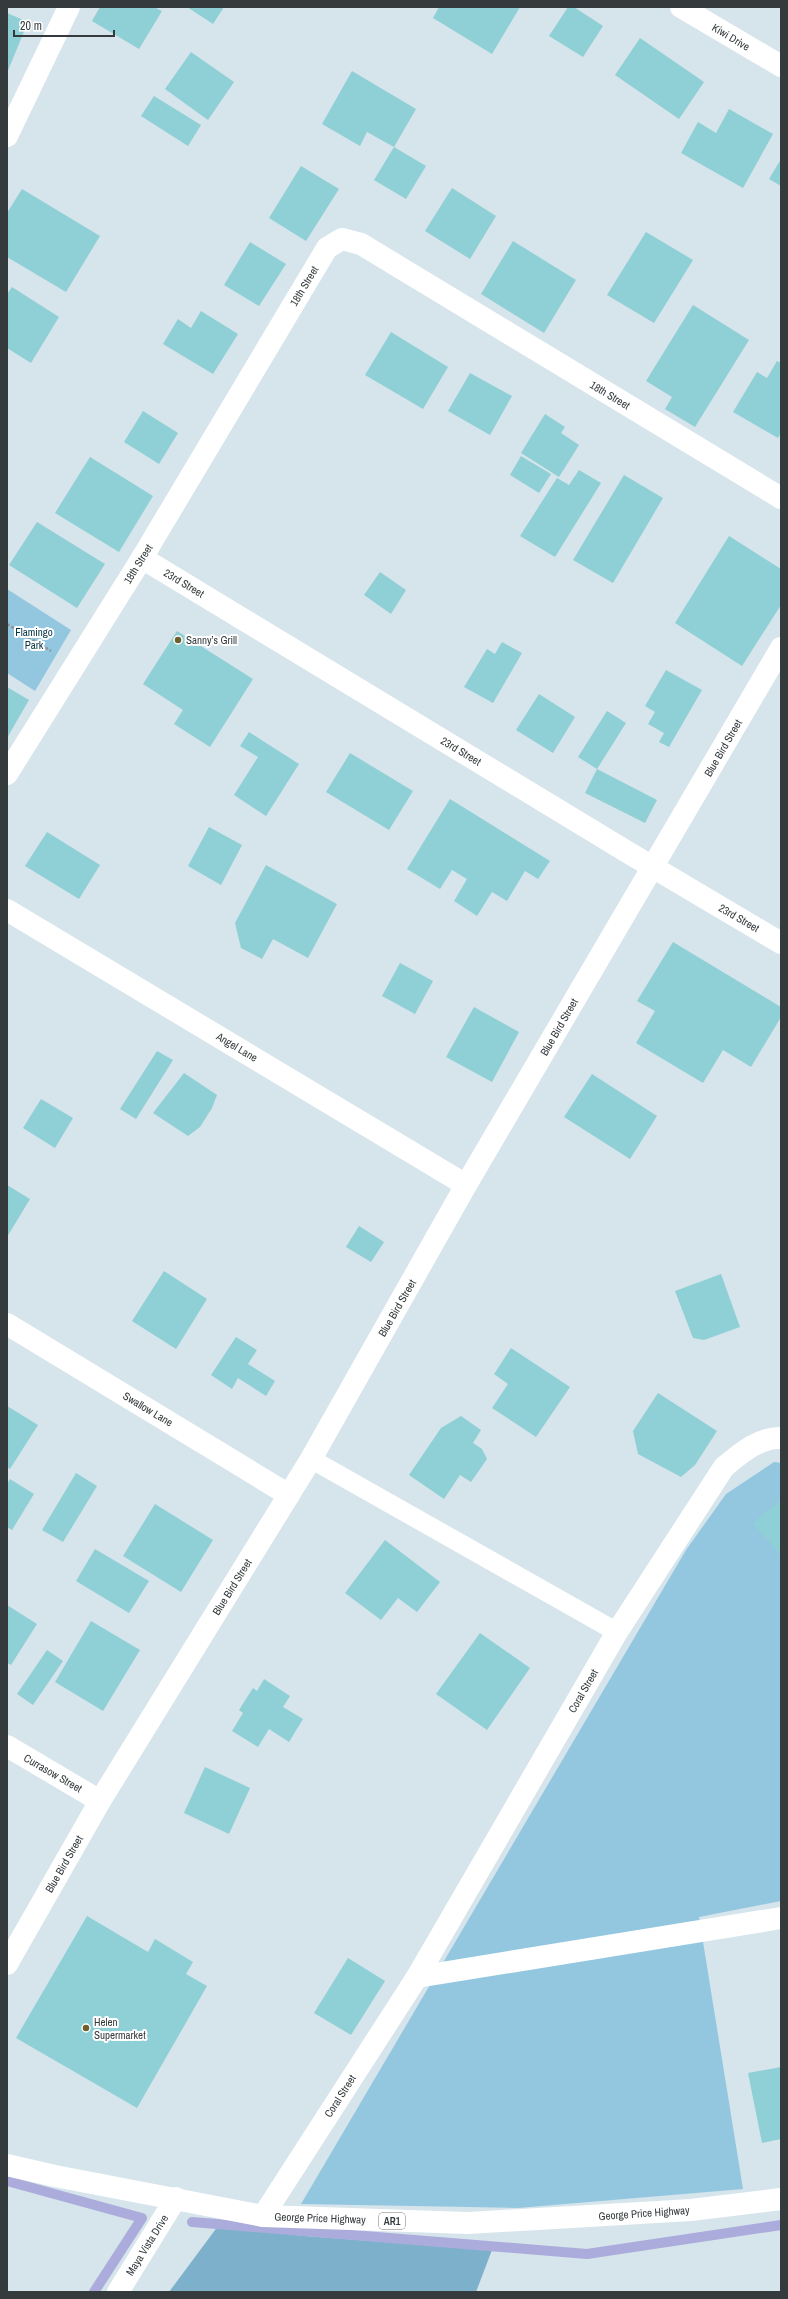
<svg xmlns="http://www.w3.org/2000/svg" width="788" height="2299" font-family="'Archivo Narrow',sans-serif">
	<rect width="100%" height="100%" fill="#d6e4eb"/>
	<!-- green -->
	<g fill="#93c7e0">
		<path d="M 7,589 L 71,630 L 35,691 L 7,673 Z"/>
		<path d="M 774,1462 L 781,1463 L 781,1901 L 699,1917 L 743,2189 L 518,2208 L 301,2204 L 686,1550 L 726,1494 Z"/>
	</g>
	<!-- forest -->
	<path fill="#7db1cb" d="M 218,2226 L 305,2236 L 492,2250 L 476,2292 L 169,2292 Z"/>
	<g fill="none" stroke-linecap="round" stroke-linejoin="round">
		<!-- stream -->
		<g stroke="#abacdb" stroke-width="10">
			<path d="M 7,2181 L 142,2218 L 94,2292"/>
			<path d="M 192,2222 L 587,2254 L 781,2225"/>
		</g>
	</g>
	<!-- building -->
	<g fill="#8fd0d6">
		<path d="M 100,7 L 154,7 L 162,11 L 139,49 L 92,21 Z"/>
		<path d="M 187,7 L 224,7 L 213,24 Z"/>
		<path d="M 439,7 L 520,7 L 492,54 L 433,18 Z"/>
		<path d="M 568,7 L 574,7 L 603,26 L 583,57 L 549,36 Z"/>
		<path d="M 7,13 L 28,22 L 7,73 Z"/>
		<path d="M 640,38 L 704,82 L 679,119 L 615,75 Z"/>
		<path d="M 191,52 L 234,82 L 208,120 L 165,89 Z"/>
		<path d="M 352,71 L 416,109 L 394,147 L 367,132 L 360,146 L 322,124 Z"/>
		<path d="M 154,96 L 201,125 L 188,146 L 141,116 Z"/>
		<path d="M 729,109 L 773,134 L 743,188 L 681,153 L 698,122 L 716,133 Z"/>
		<path d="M 394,147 L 426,166 L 406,199 L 374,180 Z"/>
		<path d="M 781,159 L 781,186 L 769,179 Z"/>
		<path d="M 301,166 L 339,189 L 306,241 L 269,218 Z"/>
		<path d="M 452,188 L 496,216 L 470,259 L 425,231 Z"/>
		<path d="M 22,189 L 100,236 L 66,292 L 7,257 L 7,213 Z"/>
		<path d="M 646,232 L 693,260 L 654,323 L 607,295 Z"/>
		<path d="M 513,241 L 576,280 L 544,333 L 481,294 Z"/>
		<path d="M 250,242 L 286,264 L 259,306 L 224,285 Z"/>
		<path d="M 12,287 L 59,317 L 31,363 L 7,348 L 7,294 Z"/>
		<path d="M 693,305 L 749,340 L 695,427 L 665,409 L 672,397 L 646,381 Z"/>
		<path d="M 201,311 L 238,334 L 213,374 L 163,344 L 178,319 L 191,328 Z"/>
		<path d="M 391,332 L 448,367 L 423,409 L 365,375 Z"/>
		<path d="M 777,361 L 781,363 L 781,433 L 778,438 L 733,412 L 757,372 L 767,378 Z"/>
		<path d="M 470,373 L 512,396 L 490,435 L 448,411 Z"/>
		<path d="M 143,411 L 178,433 L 159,464 L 124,442 Z"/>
		<path d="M 545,414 L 565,427 L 561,433 L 579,445 L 559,477 L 521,453 Z"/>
		<path d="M 521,456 L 551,474 L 539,493 L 510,475 Z"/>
		<path d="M 90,457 L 153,496 L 119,552 L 55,513 Z"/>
		<path d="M 579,470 L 601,483 L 555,557 L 520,536 L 557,478 L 569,485 Z"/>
		<path d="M 624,475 L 663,498 L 613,583 L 573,560 Z"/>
		<path d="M 37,522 L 105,564 L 77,608 L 9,565 Z"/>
		<path d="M 729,536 L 781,569 L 781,605 L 742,666 L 675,623 Z"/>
		<path d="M 380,572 L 406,590 L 391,614 L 364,595 Z"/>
		<path d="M 177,631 L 253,679 L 210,747 L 174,724 L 183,710 L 143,684 Z"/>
		<path d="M 502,642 L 522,653 L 493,703 L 464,687 L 487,649 L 495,654 Z"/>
		<path d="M 666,670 L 702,690 L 669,747 L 659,742 L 664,733 L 648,724 L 655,712 L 645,706 Z"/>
		<path d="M 7,687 L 29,700 L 7,738 Z"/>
		<path d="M 539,694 L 575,717 L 553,753 L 516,730 Z"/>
		<path d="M 607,711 L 626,723 L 597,769 L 578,757 Z"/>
		<path d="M 249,732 L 299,764 L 266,816 L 234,795 L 258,757 L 240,746 Z"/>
		<path d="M 350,753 L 413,791 L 389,830 L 326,792 Z"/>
		<path d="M 597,769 L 657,800 L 645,823 L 585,793 Z"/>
		<path d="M 450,799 L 550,861 L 538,879 L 525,871 L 507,901 L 492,892 L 477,916 L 454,901 L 467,879 L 452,870 L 440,889 L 407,869 Z"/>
		<path d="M 209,827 L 242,845 L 221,885 L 188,866 Z"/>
		<path d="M 47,832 L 100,865 L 79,899 L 25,866 Z"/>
		<path d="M 266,865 L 337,904 L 308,958 L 273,939 L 262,959 L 241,948 L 235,923 Z"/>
		<path d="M 673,942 L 781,1007 L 781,1017 L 751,1067 L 723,1050 L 703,1083 L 636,1043 L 655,1011 L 637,1001 Z"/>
		<path d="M 400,963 L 433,981 L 415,1014 L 382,996 Z"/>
		<path d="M 474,1007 L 519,1032 L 492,1082 L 446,1057 Z"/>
		<path d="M 157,1051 L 173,1060 L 136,1119 L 120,1109 Z"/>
		<path d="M 184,1073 L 217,1095 L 212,1108 L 200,1127 L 188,1136 L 153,1113 Z"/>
		<path d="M 592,1074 L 657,1116 L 630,1159 L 564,1117 Z"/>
		<path d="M 41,1099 L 73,1118 L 55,1148 L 23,1128 Z"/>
		<path d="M 7,1185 L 30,1199 L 7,1237 Z"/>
		<path d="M 359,1226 L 384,1242 L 371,1262 L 346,1247 Z"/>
		<path d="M 164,1271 L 207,1299 L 176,1349 L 132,1321 Z"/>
		<path d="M 721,1274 L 740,1327 L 704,1340 L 693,1338 L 675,1291 Z"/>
		<path d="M 236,1337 L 257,1350 L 248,1364 L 275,1381 L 266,1396 L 238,1378 L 232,1389 L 211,1375 Z"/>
		<path d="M 511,1348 L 570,1387 L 536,1437 L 492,1408 L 508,1384 L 494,1374 Z"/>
		<path d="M 658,1393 L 717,1431 L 695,1465 L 681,1477 L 638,1454 L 633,1431 Z"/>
		<path d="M 7,1406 L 38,1425 L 10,1469 L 7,1467 Z"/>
		<path d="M 461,1416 L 481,1430 L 473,1443 L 482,1449 L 487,1459 L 471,1482 L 460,1475 L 444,1499 L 409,1475 L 441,1428 Z"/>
		<path d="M 76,1473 L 97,1486 L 63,1542 L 42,1530 Z"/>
		<path d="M 10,1479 L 34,1494 L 12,1530 L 7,1527 L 7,1484 Z"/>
		<path d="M 781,1500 L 781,1551 L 779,1553 L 753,1523 Z"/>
		<path d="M 155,1504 L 213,1540 L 181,1592 L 123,1556 Z"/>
		<path d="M 385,1540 L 440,1582 L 417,1612 L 398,1598 L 381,1620 L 345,1593 Z"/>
		<path d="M 95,1549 L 149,1581 L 129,1613 L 76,1581 Z"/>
		<path d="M 7,1605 L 37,1624 L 11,1665 L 7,1663 Z"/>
		<path d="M 91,1621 L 140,1650 L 103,1711 L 55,1682 Z"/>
		<path d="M 480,1633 L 530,1668 L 487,1730 L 436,1694 Z"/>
		<path d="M 47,1650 L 63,1661 L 33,1705 L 17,1694 Z"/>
		<path d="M 264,1679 L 290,1696 L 283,1707 L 303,1719 L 289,1742 L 269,1729 L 258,1747 L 232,1731 L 243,1713 L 239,1710 L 253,1688 L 257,1691 Z"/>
		<path d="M 205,1767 L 250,1788 L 229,1834 L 184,1813 Z"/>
		<path d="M 87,1916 L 148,1952 L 155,1939 L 193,1962 L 186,1974 L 207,1986 L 137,2108 L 16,2038 Z"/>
		<path d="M 348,1958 L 385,1981 L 351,2035 L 314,2013 Z"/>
		<path d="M 781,2067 L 781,2139 L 762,2143 L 748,2073 Z"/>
	</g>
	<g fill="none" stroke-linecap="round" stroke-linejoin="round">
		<!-- path -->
		<path stroke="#8c979b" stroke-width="2.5" stroke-dasharray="3 2" stroke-linecap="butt" d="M 7,624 L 51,651"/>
		<!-- service -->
		<path stroke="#fff" stroke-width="19" d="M 311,1459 L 617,1632"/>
		<!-- minor -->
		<g stroke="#fff" stroke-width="22">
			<path d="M 7,136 L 69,7"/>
			<path d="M 142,558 L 629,853 L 781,943"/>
			<path d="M 7,774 L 142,558 L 327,248 L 342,239 L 361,244 L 781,498"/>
			<path d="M 7,910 L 466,1185"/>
			<path d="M 7,1324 L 289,1495"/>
			<path d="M 7,1746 L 100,1801"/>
			<path d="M 417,1977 L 781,1918"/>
			<path d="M 263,2216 L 417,1977 L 617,1632 L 724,1467 C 740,1454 759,1437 781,1438"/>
			<path d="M 118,2292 L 176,2198"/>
		</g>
		<!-- tertiary -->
		<g stroke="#fff" stroke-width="22">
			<path d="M 681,7 L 781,66"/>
			<path d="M 7,1964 L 100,1801 L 311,1459 L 466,1185 L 781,648"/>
		</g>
		<!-- trunk -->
		<path stroke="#fff" stroke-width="22" d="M 7,2165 L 55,2176 L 263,2216 L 468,2223 L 691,2210 L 781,2199"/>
	</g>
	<!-- markers -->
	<g fill="#6d602d" stroke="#fff" stroke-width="1.5">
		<circle cx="178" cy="640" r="4"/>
		<circle cx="86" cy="2028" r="4"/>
	</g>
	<g text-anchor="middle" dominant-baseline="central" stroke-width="4" stroke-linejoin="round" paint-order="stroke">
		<!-- shield labels -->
		<rect fill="#fff" stroke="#727677" stroke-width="1" x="379" y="2213" width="26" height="16" rx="3"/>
		<g font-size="10" font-weight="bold" fill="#353b3d">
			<text x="392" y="2221">AR1</text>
		</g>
		<!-- street labels -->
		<g font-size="11" fill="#353b3d" stroke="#fff">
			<text transform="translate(731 37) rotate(31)">Kiwi Drive</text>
			<text transform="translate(304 286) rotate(-59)">18th Street</text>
			<text transform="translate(610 395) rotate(31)">18th Street</text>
			<text transform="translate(138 564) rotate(-58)">18th Street</text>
			<text transform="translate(184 583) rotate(31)">23rd Street</text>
			<text transform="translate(723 748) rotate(-60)">Blue Bird Street</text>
			<text transform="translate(461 751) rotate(31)">23rd Street</text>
			<text transform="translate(739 918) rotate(30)">23rd Street</text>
			<text transform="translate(559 1027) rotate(-60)">Blue Bird Street</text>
			<text transform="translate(237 1047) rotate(31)">Angel Lane</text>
			<text transform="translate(397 1308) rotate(-60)">Blue Bird Street</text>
			<text transform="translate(148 1409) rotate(31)">Swallow Lane</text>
			<text transform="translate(232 1587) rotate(-58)">Blue Bird Street</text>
			<text transform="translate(583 1691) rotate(-60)">Coral Street</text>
			<text transform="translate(53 1773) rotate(30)">Currasow Street</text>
			<text transform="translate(64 1864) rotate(-60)">Blue Bird Street</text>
			<text transform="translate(340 2096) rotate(-57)">Coral Street</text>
			<text transform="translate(644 2213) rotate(-4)">George Price Highway</text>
			<text transform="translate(320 2218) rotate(2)">George Price Highway</text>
			<text transform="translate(147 2245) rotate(-58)">Maya Vista Drive</text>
		</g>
		<!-- park labels -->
		<g font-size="11" fill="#043446" stroke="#fff">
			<text x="34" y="632">Flamingo<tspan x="34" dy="13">Park</tspan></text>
		</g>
		<!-- poi labels -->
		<g font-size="11" fill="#353b3d" stroke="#fff" text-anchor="start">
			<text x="186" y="640">Sanny’s Grill</text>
			<text x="94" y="2022">Helen<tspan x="94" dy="13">Supermarket</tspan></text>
		</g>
	</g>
	<!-- border -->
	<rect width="788" height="2299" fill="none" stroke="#353b3d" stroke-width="16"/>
	<!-- scale -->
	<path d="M14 30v6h100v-6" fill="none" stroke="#353b3d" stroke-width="2"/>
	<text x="20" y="30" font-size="12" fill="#353b3d" stroke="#ffffff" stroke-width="3" paint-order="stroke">20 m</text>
</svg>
